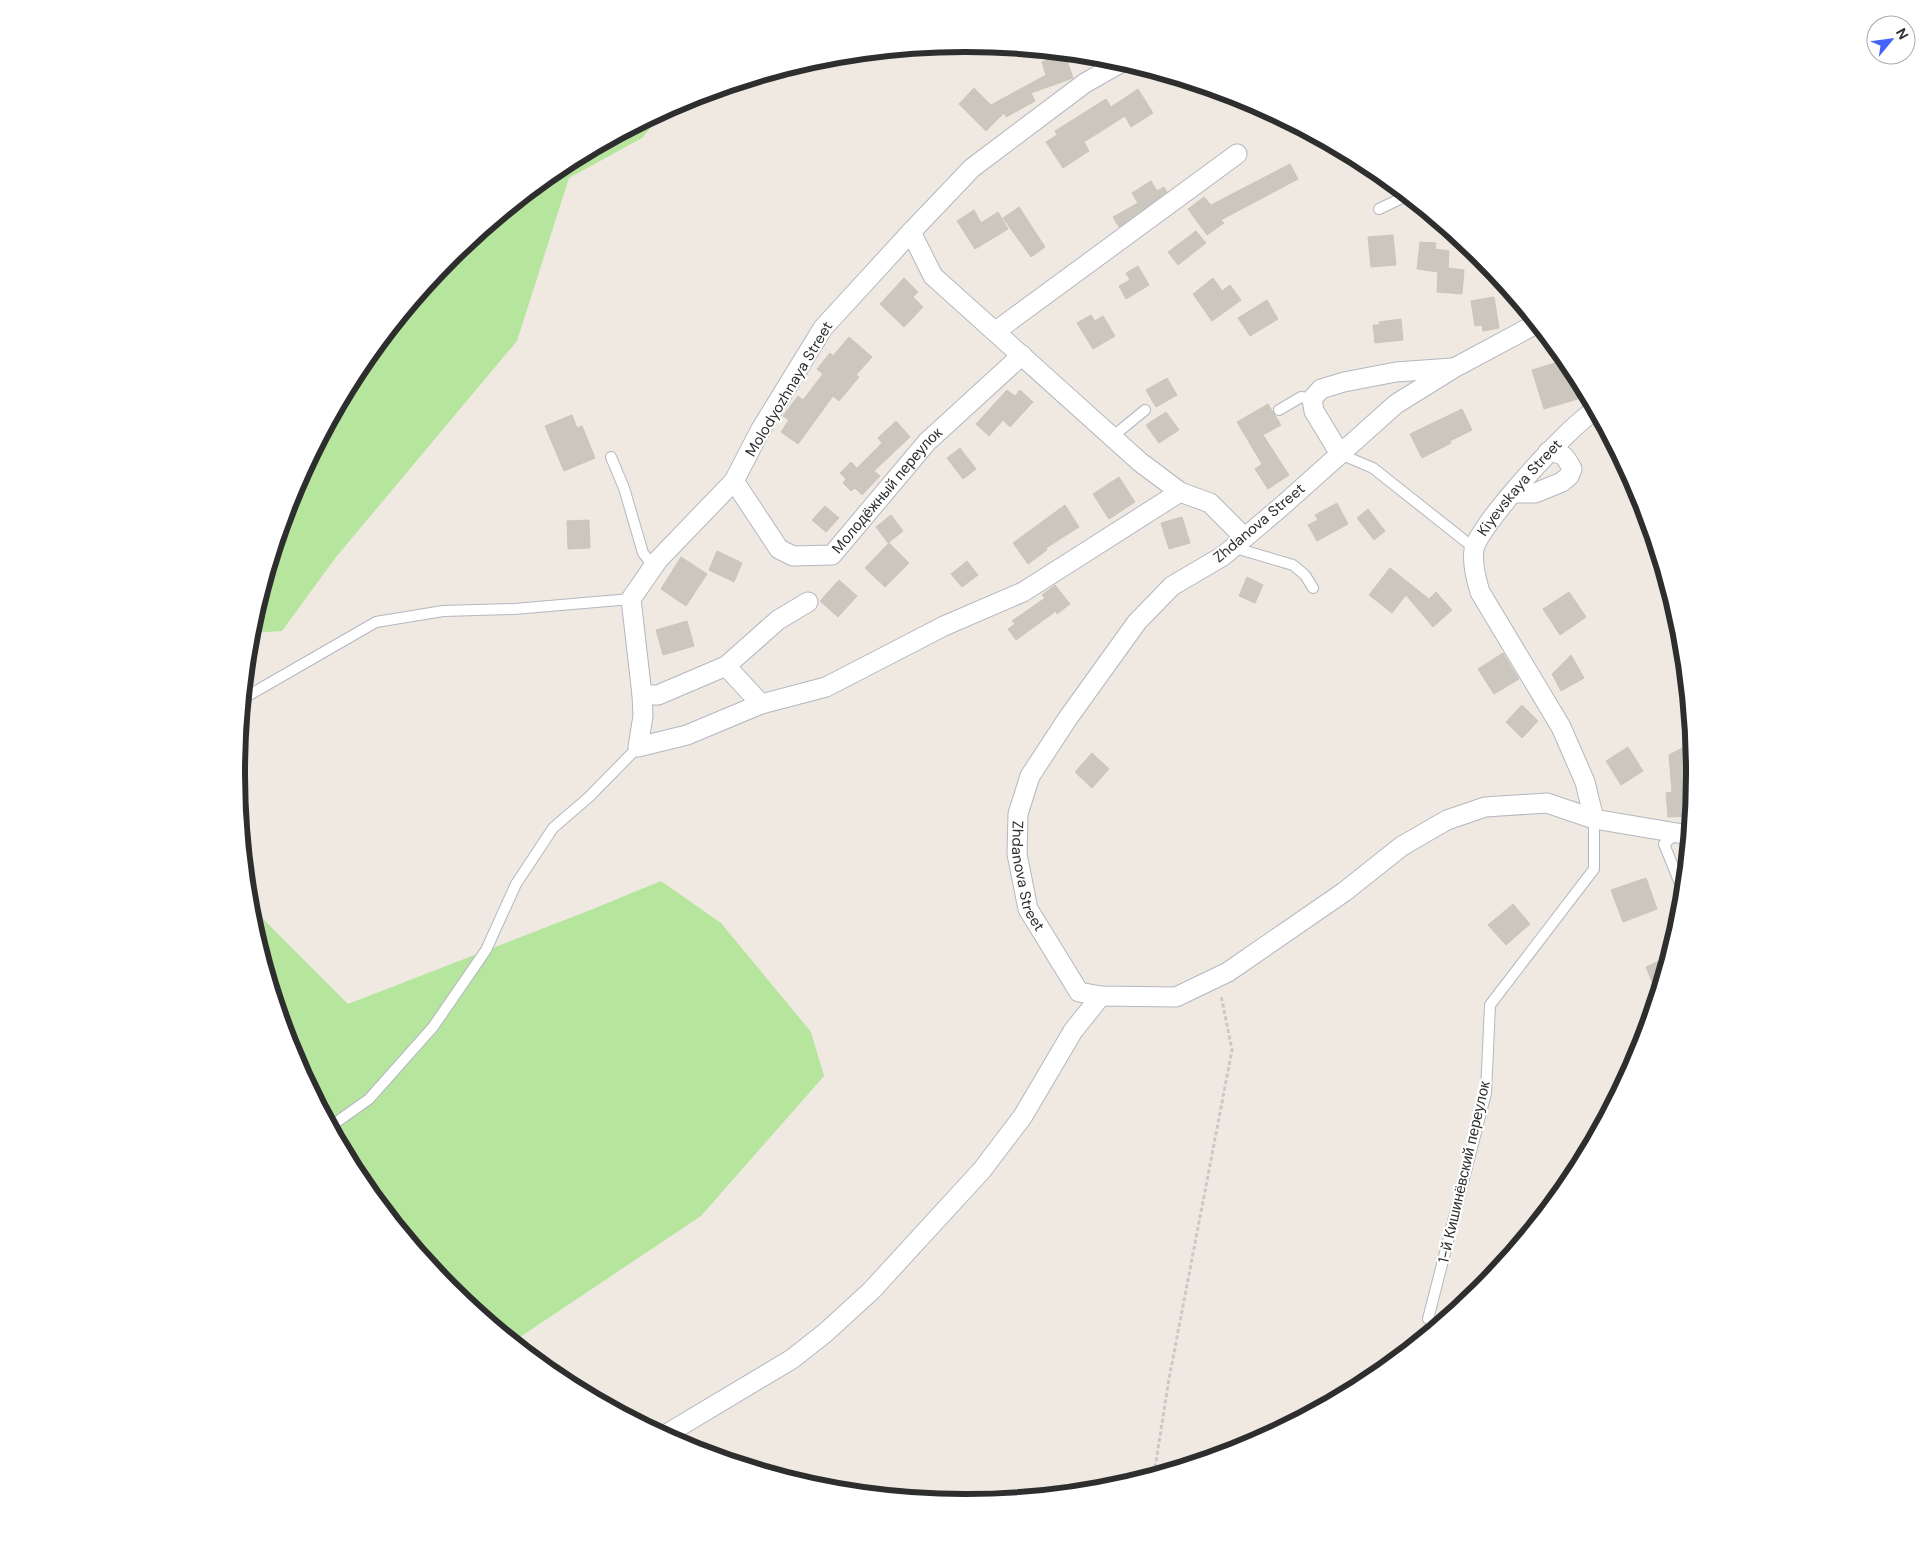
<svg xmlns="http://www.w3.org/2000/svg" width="1931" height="1546" font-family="'DM Sans',sans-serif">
	<rect width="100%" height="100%" fill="#efe9e1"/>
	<!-- green -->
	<g fill="#b6e59e">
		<path d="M 666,110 L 642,138 L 569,178 L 517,341 L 336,557 L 282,631 L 250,633 L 292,494 L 359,368 L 450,257 L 561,166 Z"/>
		<path d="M 661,881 L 721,923 L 811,1032 L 824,1076 L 701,1216 L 514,1341 L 450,1288 L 359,1178 L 292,1052 L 250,915 L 249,905 L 348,1004 L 593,909 Z"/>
	</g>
	<!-- building -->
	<g fill="#cbc7bf" stroke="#cbc5ba">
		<path d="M 1065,54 L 1073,78 L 1031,93 L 1035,101 L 1006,117 L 1004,113 L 986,131 L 959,104 L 974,88 L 991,105 L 1046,75 L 1042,62 Z"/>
		<path d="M 1138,89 L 1153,113 L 1131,127 L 1125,116 L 1084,142 L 1089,151 L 1063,168 L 1046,142 L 1057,135 L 1055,131 L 1106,99 L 1111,107 Z"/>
		<path d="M 1290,164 L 1298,179 L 1221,220 L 1224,223 L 1207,235 L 1188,209 L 1204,197 L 1211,205 Z"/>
		<path d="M 1151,181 L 1157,191 L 1164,187 L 1167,192 L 1119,227 L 1113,217 L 1138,203 L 1132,193 Z"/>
		<path d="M 1019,207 L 1045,247 L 1031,257 L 1003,218 Z"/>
		<path d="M 974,210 L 981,223 L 998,212 L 1008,229 L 975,249 L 957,221 Z"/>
		<path d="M 1196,231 L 1206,243 L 1178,265 L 1168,252 Z"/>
		<path d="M 1393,235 L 1396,265 L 1371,267 L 1368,237 Z"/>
		<path d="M 1420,242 L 1436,243 L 1435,249 L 1449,251 L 1448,268 L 1464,270 L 1462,294 L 1437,292 L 1438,272 L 1417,269 Z"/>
		<path d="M 1138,266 L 1149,285 L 1126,299 L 1119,286 L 1130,280 L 1126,273 Z"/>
		<path d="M 904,278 L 918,292 L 913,297 L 923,307 L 904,327 L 880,304 Z"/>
		<path d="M 1213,278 L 1222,291 L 1230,285 L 1241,300 L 1212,321 L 1193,294 Z"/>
		<path d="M 1494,297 L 1499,328 L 1483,331 L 1482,325 L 1475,326 L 1471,301 Z"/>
		<path d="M 1267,300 L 1278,319 L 1250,336 L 1238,318 Z"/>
		<path d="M 1091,315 L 1095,321 L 1103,316 L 1115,336 L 1093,349 L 1077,323 Z"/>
		<path d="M 1401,319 L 1403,340 L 1375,343 L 1373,325 L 1379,325 L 1379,322 Z"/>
		<path d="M 849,337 L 872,357 L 856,375 L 859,377 L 839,401 L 833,396 L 798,444 L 781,432 L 789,420 L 783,416 L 798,396 L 803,400 L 823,374 L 817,369 L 830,353 L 833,356 Z"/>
		<path d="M 1565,360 L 1572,369 L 1581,398 L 1544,409 L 1532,370 Z"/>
		<path d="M 1167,378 L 1177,395 L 1156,407 L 1146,390 Z"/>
		<path d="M 1007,390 L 1015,396 L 1020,390 L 1033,402 L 1010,427 L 1003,420 L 989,436 L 976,424 Z"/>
		<path d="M 1268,404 L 1281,425 L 1263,435 L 1289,475 L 1268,489 L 1255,469 L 1262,464 L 1237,422 Z"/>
		<path d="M 1462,409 L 1472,430 L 1450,441 L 1451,443 L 1422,458 L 1410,434 Z"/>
		<path d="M 1166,412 L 1179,430 L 1159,443 L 1146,425 Z"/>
		<path d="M 572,415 L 577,428 L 582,426 L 595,458 L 564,471 L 545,426 Z"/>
		<path d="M 896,421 L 910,437 L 874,471 L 880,476 L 862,495 L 855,488 L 851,491 L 843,483 L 846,479 L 840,473 L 851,462 L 857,468 L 882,443 L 878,438 Z"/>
		<path d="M 960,448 L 976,469 L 963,479 L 947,458 Z"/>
		<path d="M 1119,477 L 1135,502 L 1109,519 L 1093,494 Z"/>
		<path d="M 1337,503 L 1348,524 L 1317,541 L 1308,525 L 1318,520 L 1315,515 Z"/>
		<path d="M 1065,505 L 1079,527 L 1046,548 L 1047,550 L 1028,564 L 1013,543 Z"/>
		<path d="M 825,506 L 839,518 L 826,532 L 812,520 Z"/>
		<path d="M 1368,509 L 1385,531 L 1374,540 L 1357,518 Z"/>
		<path d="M 891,515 L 903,531 L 888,543 L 876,527 Z"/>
		<path d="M 1182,517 L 1190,543 L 1169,549 L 1161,523 Z"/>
		<path d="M 589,520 L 590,548 L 568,549 L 567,521 Z"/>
		<path d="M 889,543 L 909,563 L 885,587 L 865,568 Z"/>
		<path d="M 717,551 L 742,563 L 734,582 L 709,570 Z"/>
		<path d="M 681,557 L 707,574 L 686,606 L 661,589 Z"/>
		<path d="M 967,561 L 978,575 L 962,587 L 951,574 Z"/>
		<path d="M 1390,568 L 1429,599 L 1436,592 L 1452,610 L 1433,627 L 1406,595 L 1392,613 L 1369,595 Z"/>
		<path d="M 1247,577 L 1263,585 L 1255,603 L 1239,596 Z"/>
		<path d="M 839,580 L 857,596 L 838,617 L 820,601 Z"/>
		<path d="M 1055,585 L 1070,604 L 1057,614 L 1056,611 L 1016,640 L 1008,629 L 1015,624 L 1012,621 L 1045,598 L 1042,595 Z"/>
		<path d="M 1569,592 L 1586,617 L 1560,635 L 1543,609 Z"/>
		<path d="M 687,621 L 694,646 L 663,655 L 656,630 Z"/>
		<path d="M 1503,653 L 1519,679 L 1494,694 L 1478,669 Z"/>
		<path d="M 1571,655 L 1584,678 L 1561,691 L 1552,674 Z"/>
		<path d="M 1522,705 L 1538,721 L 1522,738 L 1506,722 Z"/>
		<path d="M 1692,743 L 1695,773 L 1691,816 L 1668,817 L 1666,793 L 1672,792 L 1669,755 Z"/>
		<path d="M 1628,747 L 1643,771 L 1621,785 L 1606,761 Z"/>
		<path d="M 1092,753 L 1109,769 L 1092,788 L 1075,772 Z"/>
		<path d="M 1646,878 L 1657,909 L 1623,922 L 1611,890 Z"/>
		<path d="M 1513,904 L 1530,924 L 1506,945 L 1488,925 Z"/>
		<path d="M 1668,957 L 1663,974 L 1657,994 L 1646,967 Z"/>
	</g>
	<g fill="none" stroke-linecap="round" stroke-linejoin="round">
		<!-- service casing -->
		<g stroke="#b4b7c1" stroke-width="12">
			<g id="service">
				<path d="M 1379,209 L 1406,196"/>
				<path d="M 1279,410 L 1301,397 L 1312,399"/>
				<path d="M 1112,437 L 1145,410"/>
				<path d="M 1340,454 L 1373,468 L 1474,548"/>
				<path d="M 611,457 L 624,488 L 643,553 L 654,567"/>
				<path d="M 1232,547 L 1293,565 L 1305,575 L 1313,588"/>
				<path d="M 244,698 L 376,622 L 443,611 L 514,609 L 631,599"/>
				<path d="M 1676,834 L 1664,844 L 1683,891"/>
				<path d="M 331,1126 L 369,1099 L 433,1027 L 486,950 L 516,884 L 553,828 L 589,797 L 638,747"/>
				<path d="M 1428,1319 L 1486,1093 L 1490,1005 L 1594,869 L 1594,819"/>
			</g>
		</g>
		<!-- minor casing -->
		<g stroke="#b4b7c1" stroke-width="21">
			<g id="minor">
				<path d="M 1122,62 L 1085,83 L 972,168 L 911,232 L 823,328 L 761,429 L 734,481 L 658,560 L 631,599 L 642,695 L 643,716 L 638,747 L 687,735 L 761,704 L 826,687 L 944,626 L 1023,592 L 1180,492"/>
				<path d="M 911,232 L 933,276 L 1140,462 L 1180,492 L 1210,503 L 1244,537"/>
				<path id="s1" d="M 1536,324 L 1454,368 L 1396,404 L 1282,506 L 1223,556 L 1172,586 L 1137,622 L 1068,718 L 1030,776 L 1018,814 L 1017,854 L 1028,909 L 1079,992 L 1101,996 L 1176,997 L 1228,972 L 1344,892 L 1402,846 L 1447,820 L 1485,807 L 1547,803 L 1594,819 L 1689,835"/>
				<path d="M 996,331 L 1237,154"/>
				<path d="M 1340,454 L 1314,411 L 1312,399 L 1321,389 L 1344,382 L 1396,372 L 1452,368"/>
				<path id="s2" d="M 734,481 L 779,549 L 793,556 L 832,555 L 927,442 L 1022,355"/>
				<path d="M 1514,493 L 1535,493 L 1562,482 L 1569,476 L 1572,469 C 1565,455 1563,453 1548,452"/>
				<path d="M 726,666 L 761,704"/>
				<path d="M 642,695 L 658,695 L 726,666 L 778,620 L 808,602"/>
				<path id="s3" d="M 1594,819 L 1585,782 L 1561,727 L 1480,592 C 1476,579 1472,563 1474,550 C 1476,528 1573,421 1595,411"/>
				<path d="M 665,1435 L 792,1359 L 825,1333 L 871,1291 L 982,1170 L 1023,1116 L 1073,1031 L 1101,996"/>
			</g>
		</g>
		<!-- path -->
		<path stroke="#c9c9c9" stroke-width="3" stroke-dasharray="4 2.5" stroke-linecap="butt" d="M 1154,1474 L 1169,1379 L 1232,1050 L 1221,995"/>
		<!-- service -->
		<use href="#service" stroke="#fff" stroke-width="10"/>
		<!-- minor -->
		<use href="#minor" stroke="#fff" stroke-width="19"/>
	</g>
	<g text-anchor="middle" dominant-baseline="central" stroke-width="4.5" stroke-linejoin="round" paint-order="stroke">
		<!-- street labels -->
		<g font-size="15" fill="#2e2e2e" stroke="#fff">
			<text transform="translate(789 389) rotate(-59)">Molodyozhnaya Street</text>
			<text stroke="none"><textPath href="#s3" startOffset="376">Kiyevskaya Street</textPath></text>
			<text stroke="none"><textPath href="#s2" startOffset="221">Молодёжный переулок</textPath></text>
			<text transform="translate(1259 523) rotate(-40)">Zhdanova Street</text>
			<text stroke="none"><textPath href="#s1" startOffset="792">Zhdanova Street</textPath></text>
			<text transform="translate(1464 1172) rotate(-77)">1-й Кишинёвский переулок</text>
		</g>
	</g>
	<!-- crop -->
	<path d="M0 0H1931V1546H0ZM965 52H966A720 720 0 0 1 1686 772V774A720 720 0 0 1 966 1494H965A720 720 0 0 1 245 774V772A720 720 0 0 1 965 52Z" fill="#fff" fill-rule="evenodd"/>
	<path fill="none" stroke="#2e2e2e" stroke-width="6" d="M965 52H966A720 720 0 0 1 1686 772V774A720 720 0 0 1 966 1494H965A720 720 0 0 1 245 774V772A720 720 0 0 1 965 52Z"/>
	<!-- north arrow -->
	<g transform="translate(1891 40) rotate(61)"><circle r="24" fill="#ffffff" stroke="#ababab"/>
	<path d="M0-4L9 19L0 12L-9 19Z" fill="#4264fb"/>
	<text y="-8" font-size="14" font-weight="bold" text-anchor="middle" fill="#2e2e2e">N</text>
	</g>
</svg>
